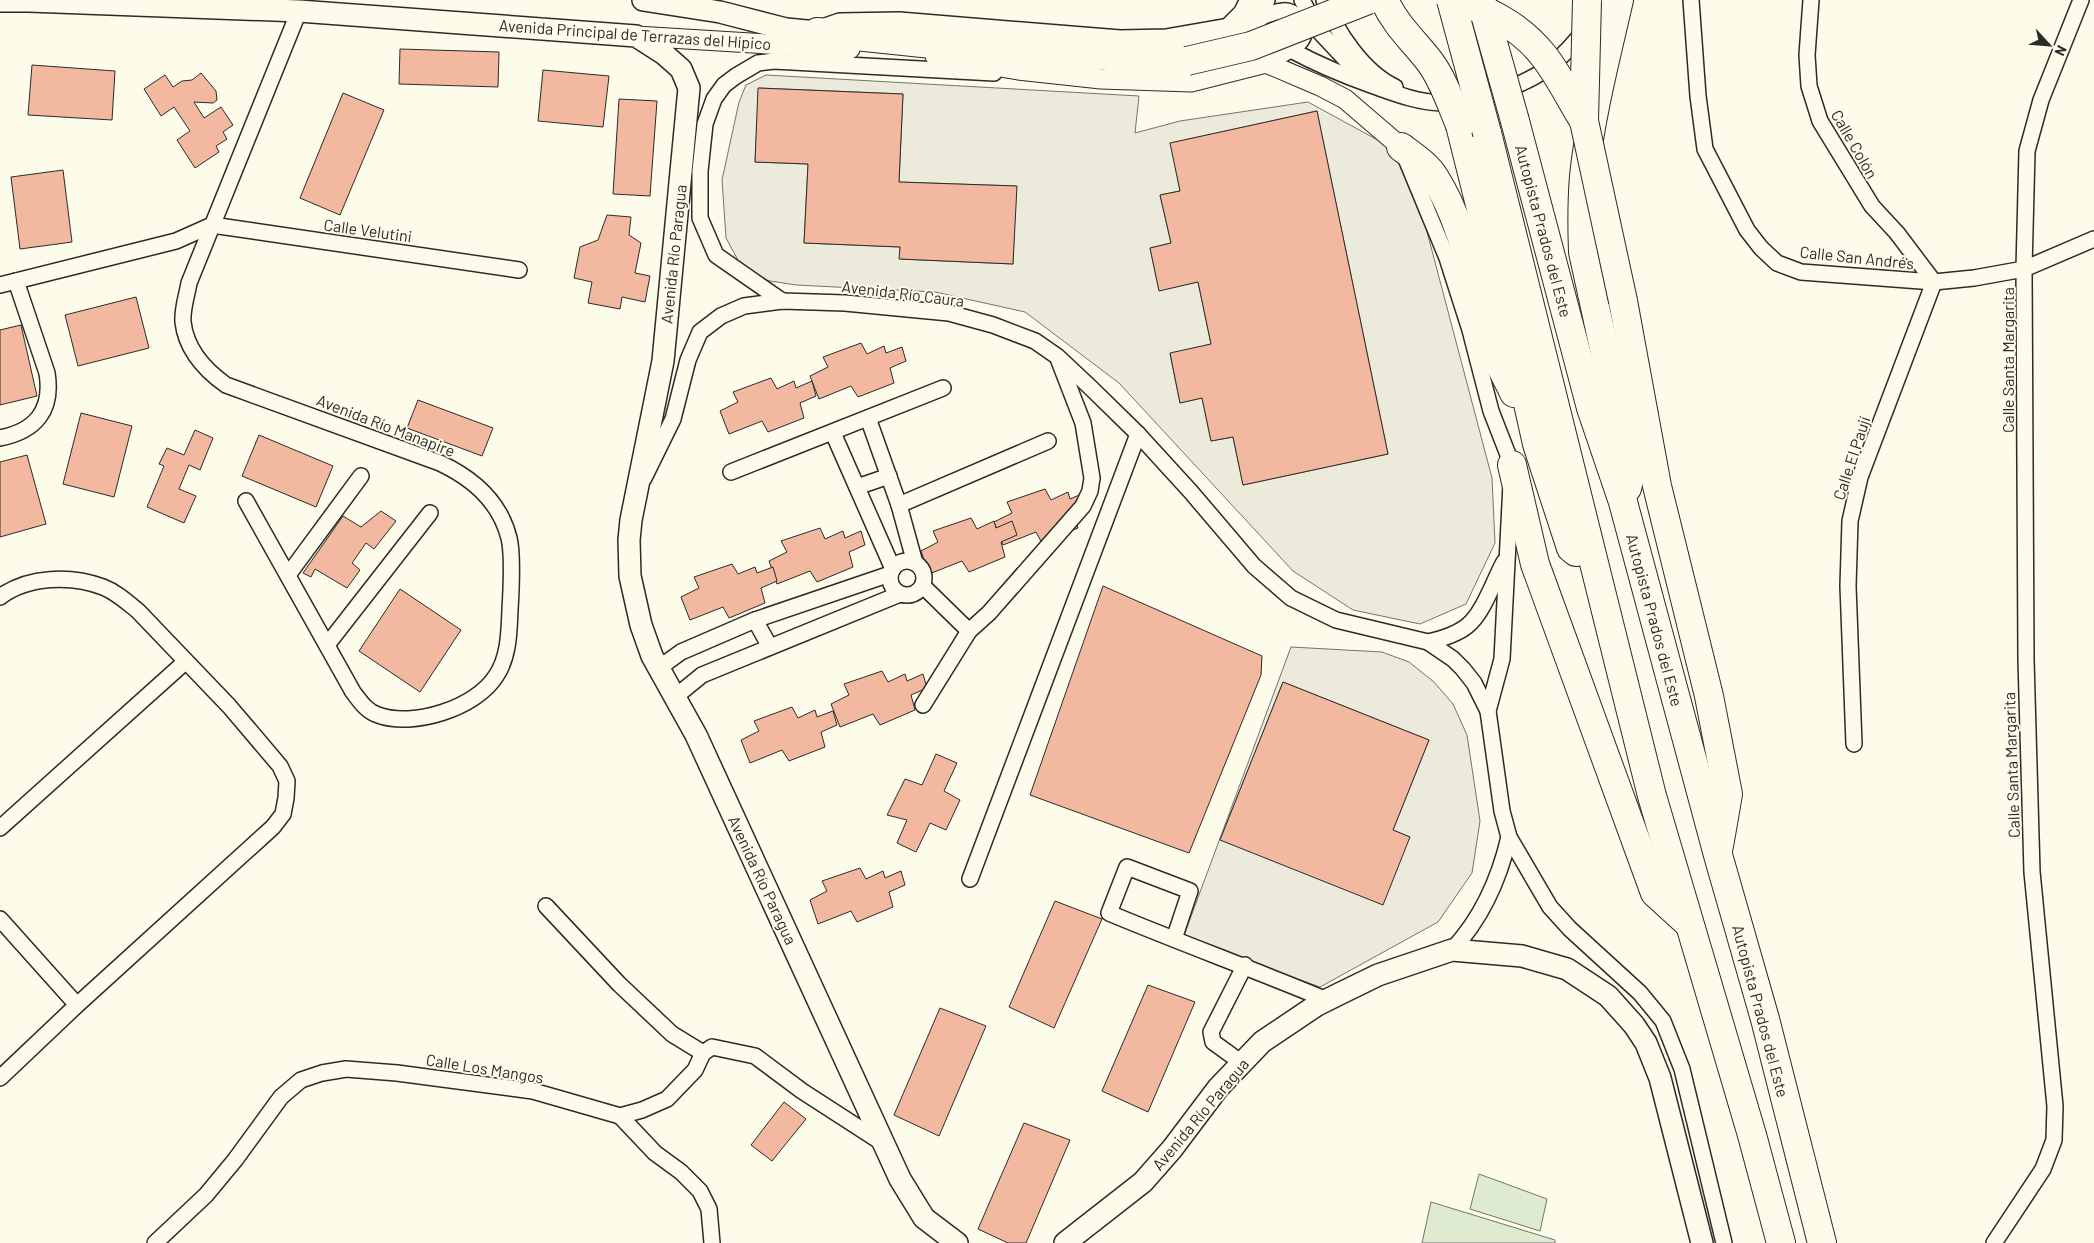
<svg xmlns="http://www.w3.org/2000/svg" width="2094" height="1243" font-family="Barlow,sans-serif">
	<rect width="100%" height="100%" fill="#fdfbea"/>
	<!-- green -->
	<g fill="#deebd1" stroke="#74746e">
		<path d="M 1479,1174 L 1547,1199 L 1540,1231 L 1470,1209 Z"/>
		<path d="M 1431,1202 L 1555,1240 L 1555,1243 L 1422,1243 Z"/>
	</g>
	<!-- parking -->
	<g fill="#eceadb" stroke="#74746e" fill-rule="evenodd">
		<path d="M 766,75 L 1139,96 L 1135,133 L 1180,121 L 1308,102 L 1407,156 L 1492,478 L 1495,543 L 1466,604 L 1420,624 L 1353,610 L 1293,571 L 1119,383 L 1025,312 L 935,292 L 796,285 L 757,279 L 739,262 L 726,238 L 722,180 L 739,102 L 746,85 ZM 759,88 L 903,94 L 899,182 L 1016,186 L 1013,264 L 900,259 L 900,247 L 804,243 L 808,164 L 755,162 ZM 1317,111 L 1388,454 L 1243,485 L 1233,437 L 1211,441 L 1202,398 L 1180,403 L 1170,354 L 1211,344 L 1198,282 L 1159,290 L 1150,248 L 1171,243 L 1160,195 L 1180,191 L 1171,143 Z"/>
		<path d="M 1291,647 L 1382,652 L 1409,662 L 1434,682 L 1453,704 L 1467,735 L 1480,821 L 1472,873 L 1438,922 L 1320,987 L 1183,938 ZM 1283,682 L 1429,740 L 1393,830 L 1410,837 L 1220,840 Z"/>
	</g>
	<!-- building -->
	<g fill="#f2b8a0" stroke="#2b2b2b">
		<path d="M 400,49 L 499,52 L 498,87 L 399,84 Z"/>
		<path d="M 32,65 L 115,71 L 112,120 L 28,115 Z"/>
		<path d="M 543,70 L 609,76 L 603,127 L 538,121 Z"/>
		<path d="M 201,73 L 216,91 L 217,100 L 213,103 L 194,102 L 204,118 L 221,107 L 233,125 L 223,132 L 227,139 L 216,146 L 219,152 L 195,168 L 177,140 L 190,131 L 174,107 L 161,116 L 144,89 L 165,75 L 173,87 L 182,81 L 192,80 Z"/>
		<path d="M 758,88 L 903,94 L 899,182 L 1017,186 L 1013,264 L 899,259 L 900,247 L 804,243 L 808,164 L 755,162 Z"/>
		<path d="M 343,93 L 384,110 L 340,215 L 300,198 Z"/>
		<path d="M 619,99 L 657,101 L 650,196 L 613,194 Z"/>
		<path d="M 1317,111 L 1388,454 L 1243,485 L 1233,437 L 1211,441 L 1202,398 L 1180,403 L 1170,353 L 1211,344 L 1198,282 L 1159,291 L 1150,248 L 1171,243 L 1160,195 L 1180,191 L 1170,143 Z"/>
		<path d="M 63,170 L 72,242 L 20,249 L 11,177 Z"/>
		<path d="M 607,215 L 631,217 L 629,235 L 641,243 L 635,273 L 650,276 L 645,302 L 622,297 L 620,309 L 588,303 L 592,282 L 574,278 L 580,247 L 598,240 Z"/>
		<path d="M 136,297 L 149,348 L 78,366 L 65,315 Z"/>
		<path d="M 21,325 L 37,396 L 0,405 L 0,330 Z"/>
		<path d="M 861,343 L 867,354 L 884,346 L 886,353 L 902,347 L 906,361 L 890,368 L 894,383 L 858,397 L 851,386 L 819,399 L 810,376 L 828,367 L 823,357 Z"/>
		<path d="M 771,378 L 777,389 L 794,381 L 796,388 L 812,381 L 816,396 L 800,403 L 804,418 L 768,432 L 762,421 L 729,434 L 720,411 L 738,402 L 733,392 Z"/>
		<path d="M 418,400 L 493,428 L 482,456 L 407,428 Z"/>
		<path d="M 81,413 L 132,426 L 114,497 L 63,484 Z"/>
		<path d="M 195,430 L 213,438 L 200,470 L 189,465 L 179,489 L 196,496 L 184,523 L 147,507 L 164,466 L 159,464 L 167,448 L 184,455 Z"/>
		<path d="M 259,435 L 333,466 L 316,507 L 242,476 Z"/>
		<path d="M 27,455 L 46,524 L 0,537 L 0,462 Z"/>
		<path d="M 1045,489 L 1051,500 L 1068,492 L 1070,499 L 1086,492 L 1074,513 L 1078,528 L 1042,543 L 1036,532 L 1003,545 L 994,522 L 1012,513 L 1007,502 Z"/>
		<path d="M 381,511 L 396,521 L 374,549 L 366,543 L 352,563 L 360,570 L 347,588 L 315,569 L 311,577 L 303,573 L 343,516 L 361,527 Z"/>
		<path d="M 971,518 L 977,529 L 994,521 L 996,528 L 1012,521 L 1017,535 L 1001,542 L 1005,557 L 969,572 L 962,561 L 929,574 L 921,551 L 938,542 L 933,531 Z"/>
		<path d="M 820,528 L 825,539 L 843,531 L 845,538 L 861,531 L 865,545 L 849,552 L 853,567 L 817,582 L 810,571 L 777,584 L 769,561 L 787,552 L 781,541 Z"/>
		<path d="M 732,564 L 738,574 L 755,567 L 757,573 L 773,567 L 777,581 L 761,588 L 765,603 L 729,618 L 723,607 L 690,620 L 681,597 L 699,588 L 694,577 Z"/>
		<path d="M 1103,586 L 1262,656 L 1261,675 L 1189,853 L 1030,795 Z"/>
		<path d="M 400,589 L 461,630 L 420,692 L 359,651 Z"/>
		<path d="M 882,671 L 888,682 L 905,674 L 907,681 L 923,674 L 927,688 L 911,695 L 915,710 L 880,725 L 873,714 L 840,727 L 831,704 L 849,695 L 844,684 Z"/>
		<path d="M 1283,682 L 1429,740 L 1393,830 L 1410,837 L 1383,905 L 1220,840 Z"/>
		<path d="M 792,707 L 798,718 L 815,710 L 817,717 L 833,711 L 837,725 L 821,732 L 825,747 L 789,761 L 782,750 L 750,763 L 741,740 L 759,731 L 754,721 Z"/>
		<path d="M 936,754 L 957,763 L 944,791 L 960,800 L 946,830 L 930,823 L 916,852 L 897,843 L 907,820 L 887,815 L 905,779 L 922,785 Z"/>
		<path d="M 860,868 L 866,879 L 883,871 L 885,878 L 901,871 L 905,885 L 889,892 L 893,907 L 857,922 L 851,911 L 818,924 L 810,900 L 827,891 L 822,881 Z"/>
		<path d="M 1055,901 L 1102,919 L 1054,1028 L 1009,1007 Z"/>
		<path d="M 1148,985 L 1195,1002 L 1148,1112 L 1102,1091 Z"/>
		<path d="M 940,1008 L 986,1026 L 939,1136 L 894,1115 Z"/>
		<path d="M 784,1102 L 806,1119 L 772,1161 L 751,1145 Z"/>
		<path d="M 1024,1123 L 1070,1140 L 1026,1243 L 1008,1243 L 978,1229 Z"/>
	</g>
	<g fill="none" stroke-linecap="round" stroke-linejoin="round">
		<!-- minor casing -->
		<g stroke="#2b2b2b" stroke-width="18">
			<g id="minor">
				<path d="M 1302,0 L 1318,30 L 1349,63 L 1369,80"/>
				<path d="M 1324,0 C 1336,31 1363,72 1395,87"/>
				<path d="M 1691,0 L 1698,96 L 1705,149 L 1747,230 L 1761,248 L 1777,263 L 1801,272 L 1934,282 L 1974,278 L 2024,269 L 2094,239"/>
				<path d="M 1811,0 L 1807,55 L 1809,86 L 1820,121 L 1872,206 L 1897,233 L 1934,282 L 1860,477 L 1850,521 L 1848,586 L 1854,744"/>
				<path d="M 1260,19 L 1267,0"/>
				<path d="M 1230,35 C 1246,27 1265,12 1283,11 C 1289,10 1295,14 1299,19 C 1318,42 1281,55 1266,63"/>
				<path d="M 1291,50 C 1317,64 1343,75 1371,85 C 1394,93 1416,102 1441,103 C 1472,104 1520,87 1545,70 C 1567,54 1593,23 1604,0"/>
				<path d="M 1404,154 L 1447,258 L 1470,330 L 1491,411 L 1512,465 L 1502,659 L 1488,711 L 1502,811 L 1509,837 L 1550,907 L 1570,929 L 1640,993 L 1663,1021 L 1682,1069 L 1724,1243"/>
				<path d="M 212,225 L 519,270"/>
				<path d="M 0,285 L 176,241 L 212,225"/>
				<path d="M 782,301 L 716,255 L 700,218 L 700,171 L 705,124 L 714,99 L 724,85 L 736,76 L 758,63 L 774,61 L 994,73"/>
				<path d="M 868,418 L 899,505 L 915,563"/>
				<path d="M 833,433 L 893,569"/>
				<path d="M 0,438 C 36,431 53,410 47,373 L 16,281"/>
				<path d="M 731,472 L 943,388"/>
				<path d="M 644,478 L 673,419 L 688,360 L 700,332 L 721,316 L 744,306 L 782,301 L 845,303 L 949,313 L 993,325 L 1035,341 L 1058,357 L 1091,388 L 1138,434 L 1191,492 L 1254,566 L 1291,598 L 1336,620 L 1428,642 L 1453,659 L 1463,669 L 1474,683 L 1488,711"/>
				<path d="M 857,487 L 889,476"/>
				<path d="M 246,501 L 353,692 C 360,701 366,711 378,715 C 413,728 476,708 496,676 C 509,657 509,632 510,610 C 511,593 513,554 509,538 C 500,502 472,478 440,463 L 226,385 C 205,370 186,349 183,322 C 182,309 187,295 189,283 L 299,11"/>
				<path d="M 899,505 L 1048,441"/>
				<circle cx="907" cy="578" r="17"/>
				<path d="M 288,575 L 361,476"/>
				<path d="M 923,586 L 969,631"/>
				<path d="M 0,597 C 28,576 71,575 103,587 C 116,592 127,602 138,611 L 229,706 L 280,766 L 287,781 L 286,798 L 283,814 L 273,827 L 77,1005 L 0,1078"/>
				<path d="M 755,620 L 770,647"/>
				<path d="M 1428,642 C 1441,639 1456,635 1467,626 C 1483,614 1494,580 1504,562"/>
				<path d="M 327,645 L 430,513"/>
				<path d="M 659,668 L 681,652 L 755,620 L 890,574"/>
				<path d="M 675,697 L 702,675 L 900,594"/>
				<path d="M 923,705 L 969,631 L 989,613 L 1083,506 L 1090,491 L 1092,478 L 1083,423 L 1059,361"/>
				<path d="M 0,828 L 185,662"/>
				<path d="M 970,879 L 1138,434"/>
				<path d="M 546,906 L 619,984 L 672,1034 L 703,1053"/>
				<path d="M 0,919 L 77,1005"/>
				<path d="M 1174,939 L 1190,891 L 1127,867 L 1109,913 C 1181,943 1255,970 1327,1000"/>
				<path d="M 1452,950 C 1482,918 1499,880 1509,837"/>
				<path d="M 1242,1063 L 1213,1042 L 1211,1032 L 1245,965"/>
				<path d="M 620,1116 L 655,1153 L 681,1172 L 700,1191 L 709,1209 L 712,1243"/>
				<path d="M 155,1243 L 206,1195 L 235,1160 L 281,1097 L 301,1080 L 322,1073 L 346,1069 L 397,1073 L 533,1091 L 620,1116 L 642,1110 L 667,1099 L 695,1070 L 703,1053 L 712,1047 L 755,1056 L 802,1091 L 884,1144"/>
				<path d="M 1994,1243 L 2043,1169 L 2054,1140 L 2055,1106 L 2032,872 L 2026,660 L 2024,269 L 2027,151 L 2041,100 L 2081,0"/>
			</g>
		</g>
		<!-- tertiary casing -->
		<g stroke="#2b2b2b" stroke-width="21">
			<g id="tertiary">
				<path d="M 636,36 L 850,49"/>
				<path d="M 935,56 L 1018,70 L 1101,79 L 1191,82 L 1266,63 L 1320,86 L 1345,99 L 1401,147"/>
			</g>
		</g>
		<!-- secondary casing -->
		<g stroke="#2b2b2b" stroke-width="24">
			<g id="secondary">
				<path d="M 643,0 L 720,12 L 786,29 L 817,32 L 840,24 L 899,23 L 1120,41 L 1166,40 L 1229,29 L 1244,14 L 1251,0"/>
				<path d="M 0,1 L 29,1 L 299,11 L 636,36 L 664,54 L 681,69 L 689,88 L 663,361 L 631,520 L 629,540 L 630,576 L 641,625 L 652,656 L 696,735 L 900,1179 L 924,1218 L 957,1243"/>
				<path d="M 1065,1243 L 1143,1182 L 1172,1149 L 1218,1088 L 1262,1042 L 1317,1005 L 1337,995 L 1378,975 L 1452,950 L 1522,956 L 1567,969 L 1608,996 L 1634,1025 L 1646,1043 L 1660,1078 L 1702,1243"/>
			</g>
		</g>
		<!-- motorway casing -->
		<g stroke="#2b2b2b" stroke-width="30">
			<g id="motorway">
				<path d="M 1619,0 C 1606,57 1590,118 1584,176 C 1582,201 1582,226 1583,252 L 1631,472 L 1627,488"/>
				<path d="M 817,32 L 951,46 L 1187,61"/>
				<path d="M 1515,121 L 1591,408 L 1623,502 L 1718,855 L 1765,1019 L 1822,1243"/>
				<path d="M 1460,125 L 1514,341 L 1537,444 L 1571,548 L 1576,552"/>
				<path d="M 1487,133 L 1652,796 L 1752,1135 L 1781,1243"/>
				<path d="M 1401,147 C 1413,156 1427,165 1435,178 C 1466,227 1475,293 1493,348 C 1498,363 1507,378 1514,393"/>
				<path d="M 1623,301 L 1657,486 L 1709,696 L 1728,794 L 1719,846"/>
				<path d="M 1512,465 L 1535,564 L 1655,893 L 1689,924"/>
			</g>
		</g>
		<!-- minor -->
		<use href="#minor" stroke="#fdfbea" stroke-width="15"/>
		<!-- tertiary -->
		<use href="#tertiary" stroke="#fdfbea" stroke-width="19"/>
		<!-- secondary -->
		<use href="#secondary" stroke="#fdfbea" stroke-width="21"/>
		<!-- motorway -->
		<use href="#motorway" stroke="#fdfbea" stroke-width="28"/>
		<!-- motorway-bridge casing -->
		<g stroke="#2b2b2b" stroke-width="30" stroke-linecap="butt">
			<g id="motorway-bridge">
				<path d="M 1384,0 C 1397,27 1413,40 1430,62 C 1444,81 1451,104 1460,125"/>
				<path d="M 1451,0 C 1485,7 1521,27 1543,55 C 1559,75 1570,99 1584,121"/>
				<path d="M 1451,0 L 1487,133"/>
				<path d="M 1481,0 L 1515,121"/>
				<path d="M 1587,0 L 1584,121 L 1623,301"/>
				<path d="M 1187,61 L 1251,46 L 1368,0"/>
			</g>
		</g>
		<!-- motorway-bridge -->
		<use href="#motorway-bridge" stroke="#fdfbea" stroke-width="28"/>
	</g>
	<g text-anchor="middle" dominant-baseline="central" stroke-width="4" stroke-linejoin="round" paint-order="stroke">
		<!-- street labels -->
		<g font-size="16" fill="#2b2b2b" stroke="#fdfbea">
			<text transform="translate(635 34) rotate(4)">Avenida Principal de Terrazas del Hípico</text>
			<text transform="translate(1855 144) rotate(60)">Calle Colón</text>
			<text transform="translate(368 230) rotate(8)">Calle Velutini</text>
			<text transform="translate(1544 231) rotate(75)">Autopista Prados del Este</text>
			<text transform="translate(673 254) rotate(-84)">Avenida Río Paragua</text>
			<text transform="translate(1857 257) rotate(6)">Calle San Andrés</text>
			<text transform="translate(903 293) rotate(7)">Avenida Río Caura</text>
			<text transform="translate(2007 360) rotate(-90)">Calle Santa Margarita</text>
			<text transform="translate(386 425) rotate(21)">Avenida Río Manapire</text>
			<text transform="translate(1851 458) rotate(-72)">Calle El Paují</text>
			<text transform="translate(1655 620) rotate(75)">Autopista Prados del Este</text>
			<text transform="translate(2011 765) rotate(-92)">Calle Santa Margarita</text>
			<text transform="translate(763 880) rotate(65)">Avenida Río Paragua</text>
			<text transform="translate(1761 1011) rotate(75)">Autopista Prados del Este</text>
			<text transform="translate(485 1068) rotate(9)">Calle Los Mangos</text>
			<text transform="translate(1200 1114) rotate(-50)">Avenida Río Paragua</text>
		</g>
	</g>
	<!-- north arrow -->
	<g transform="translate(2049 45) rotate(116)" stroke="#fdfbea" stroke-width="4" paint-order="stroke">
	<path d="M0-4L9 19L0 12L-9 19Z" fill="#2b2b2b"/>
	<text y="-8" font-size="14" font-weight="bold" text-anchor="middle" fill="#2b2b2b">N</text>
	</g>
</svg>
